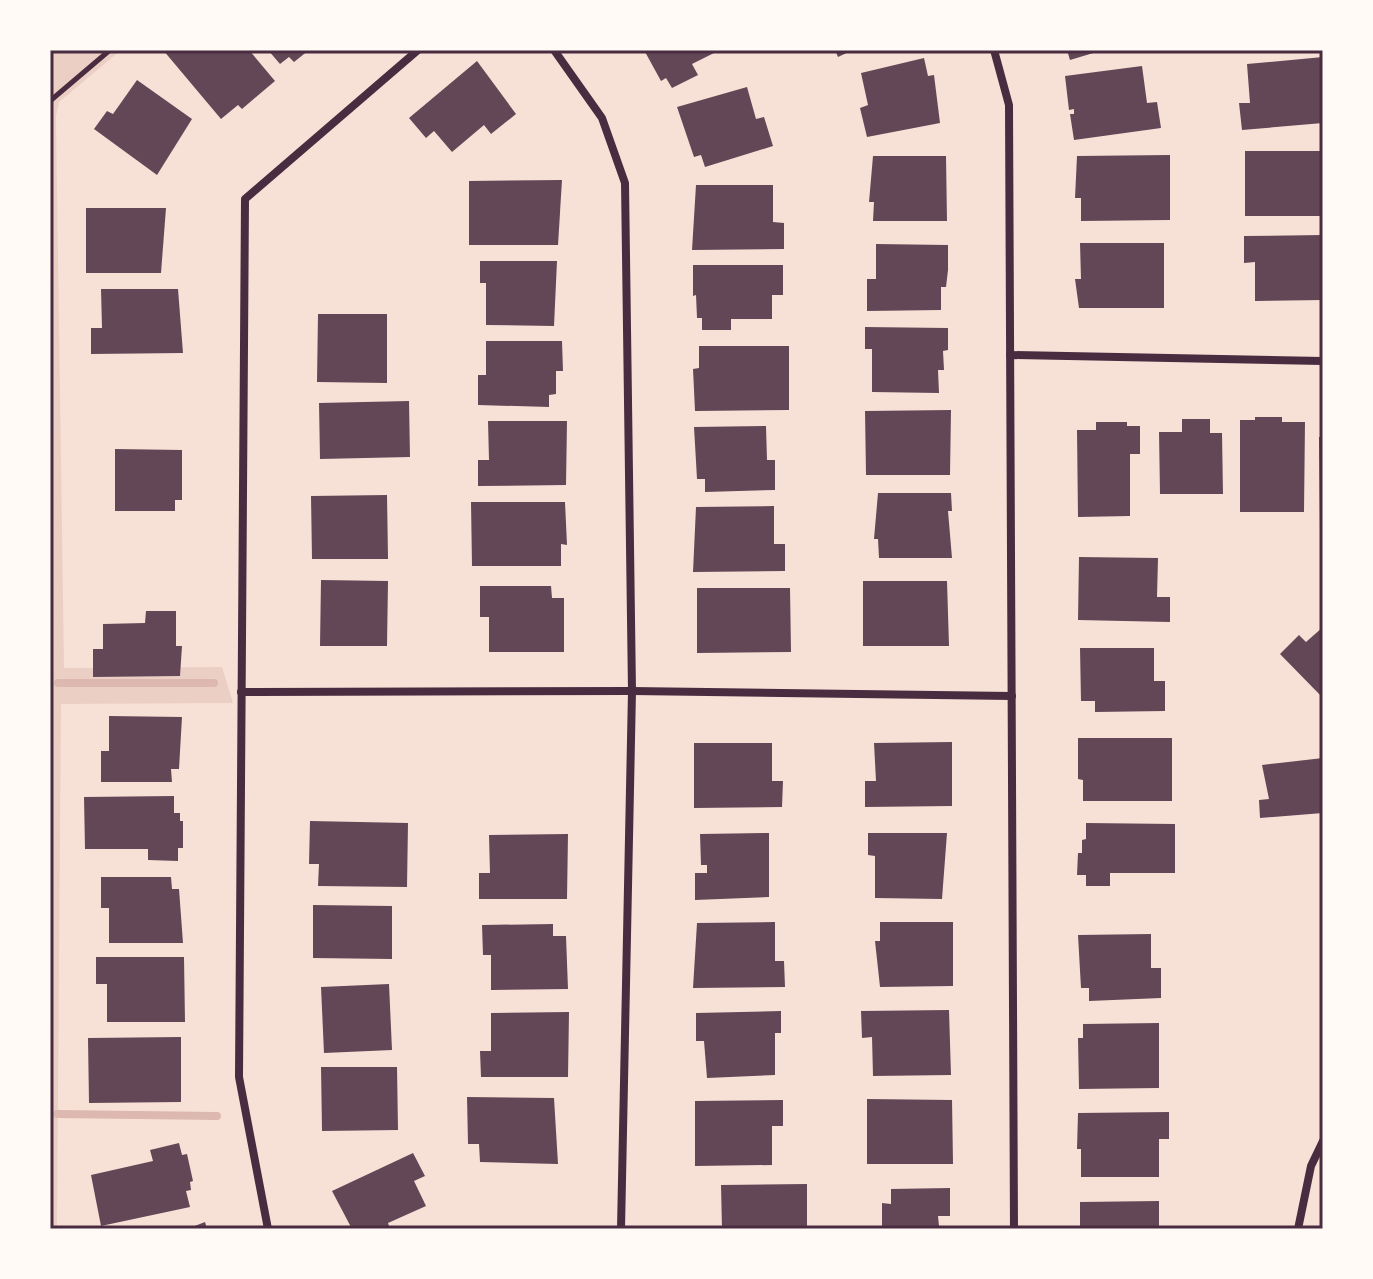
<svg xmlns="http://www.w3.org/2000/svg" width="1373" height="1279" font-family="Poppins,sans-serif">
	<rect width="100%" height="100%" fill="#f7e1d7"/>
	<!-- green -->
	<path fill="#ebcfc5" d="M 50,50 L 121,50 L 59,102 L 56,116 L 64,668 L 222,667 L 233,703 L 61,704 L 57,1229 L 50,1229 Z"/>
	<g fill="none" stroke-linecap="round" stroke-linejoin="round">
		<!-- stream -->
		<g stroke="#dcb8b0" stroke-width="8">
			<path d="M 58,683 L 214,683"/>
			<path d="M 57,1114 L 217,1116"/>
		</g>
	</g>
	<!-- building -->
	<g fill="#644757">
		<path d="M 163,50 L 249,50 L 275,81 L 242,109 L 238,105 L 221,119 Z"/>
		<path d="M 268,50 L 309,50 L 294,62 L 289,57 L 280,64 Z"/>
		<path d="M 644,50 L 720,50 L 692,64 L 698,75 L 672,88 L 666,78 L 661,81 Z"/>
		<path d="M 835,50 L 853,50 L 838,57 Z"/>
		<path d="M 1067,50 L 1100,50 L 1100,51 L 1070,60 Z"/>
		<path d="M 1323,57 L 1323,123 L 1242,130 L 1239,103 L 1250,103 L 1247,64 Z"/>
		<path d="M 924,58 L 928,76 L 934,75 L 940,123 L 867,137 L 860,108 L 868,105 L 861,73 Z"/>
		<path d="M 477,61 L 516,114 L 491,134 L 484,125 L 452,152 L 434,131 L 426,138 L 409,118 Z"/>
		<path d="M 1142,66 L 1147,103 L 1157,102 L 1161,128 L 1074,140 L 1070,114 L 1074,114 L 1074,109 L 1069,110 L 1065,76 Z"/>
		<path d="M 137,80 L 192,119 L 157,175 L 94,129 L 107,111 L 113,114 Z"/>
		<path d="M 747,87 L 756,119 L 764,117 L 773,146 L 705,167 L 701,155 L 694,157 L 677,107 Z"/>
		<rect x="1245" y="151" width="78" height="65"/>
		<path d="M 1170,155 L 1170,220 L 1081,221 L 1081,198 L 1075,198 L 1077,156 Z"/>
		<path d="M 873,156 L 946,156 L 947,221 L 873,221 L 874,202 L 869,202 Z"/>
		<path d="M 562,180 L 558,245 L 469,245 L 469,181 Z"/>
		<path d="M 696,185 L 773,185 L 773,222 L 784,223 L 784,249 L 692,250 Z"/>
		<path d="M 86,208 L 166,208 L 161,273 L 86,273 Z"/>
		<path d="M 1323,235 L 1323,300 L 1255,301 L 1255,262 L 1244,263 L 1244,236 Z"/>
		<path d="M 1080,243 L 1164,243 L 1164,308 L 1079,308 L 1075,279 L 1081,279 Z"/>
		<path d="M 876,244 L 948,245 L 948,270 L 946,287 L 941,287 L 941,310 L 867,311 L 867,279 L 876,279 Z"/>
		<path d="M 480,261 L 557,261 L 554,326 L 486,325 L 486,283 L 480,283 Z"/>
		<path d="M 693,265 L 783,265 L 783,295 L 772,295 L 772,319 L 731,319 L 731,330 L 702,330 L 702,318 L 697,318 L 696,295 L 693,296 Z"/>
		<path d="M 101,289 L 178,289 L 183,353 L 91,354 L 91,328 L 102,328 Z"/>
		<path d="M 318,314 L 387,314 L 387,383 L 317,382 Z"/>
		<path d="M 865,327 L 948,328 L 948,350 L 943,351 L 944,370 L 938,370 L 939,393 L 872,392 L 872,349 L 865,349 Z"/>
		<path d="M 486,341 L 562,341 L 563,371 L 556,371 L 556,394 L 549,395 L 549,407 L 478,405 L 478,375 L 486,375 Z"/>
		<path d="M 699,346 L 789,346 L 789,410 L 695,411 L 693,369 L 699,368 Z"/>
		<path d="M 409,401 L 410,457 L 320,459 L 319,403 Z"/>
		<path d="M 951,410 L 950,475 L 866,475 L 865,411 Z"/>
		<path d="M 1255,417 L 1282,417 L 1282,422 L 1305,422 L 1304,512 L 1240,512 L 1240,420 L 1255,420 Z"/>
		<path d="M 1182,419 L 1210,419 L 1210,433 L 1222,433 L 1223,494 L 1160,494 L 1159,432 L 1182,432 Z"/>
		<path d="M 488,421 L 567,421 L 566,485 L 478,486 L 478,460 L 489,460 Z"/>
		<path d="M 1096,422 L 1127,422 L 1127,426 L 1140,426 L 1140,454 L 1130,454 L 1130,516 L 1078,517 L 1077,430 L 1096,430 Z"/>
		<path d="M 766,426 L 767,460 L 775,460 L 775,490 L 705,492 L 705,479 L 697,479 L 694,427 Z"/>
		<path d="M 1319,437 L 1323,437 L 1323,527 L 1320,527 Z"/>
		<path d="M 115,449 L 182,450 L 182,500 L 175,500 L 175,511 L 115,511 Z"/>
		<path d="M 878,493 L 951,493 L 952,511 L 948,511 L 952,558 L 879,558 L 878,539 L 874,539 Z"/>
		<path d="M 387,495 L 388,559 L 312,559 L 311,496 Z"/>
		<path d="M 471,502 L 565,502 L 567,545 L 561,544 L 561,566 L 472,566 Z"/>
		<path d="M 774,506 L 774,544 L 785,544 L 785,571 L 693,572 L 696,507 Z"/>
		<path d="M 1079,557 L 1158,558 L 1157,597 L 1170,597 L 1170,622 L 1078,620 Z"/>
		<path d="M 321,580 L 388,581 L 387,646 L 320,646 Z"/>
		<path d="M 863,581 L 947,581 L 949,646 L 863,646 Z"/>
		<path d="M 480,586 L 551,586 L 552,598 L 564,598 L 564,652 L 489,652 L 489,617 L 480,617 Z"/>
		<path d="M 697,588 L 790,588 L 791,652 L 697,653 Z"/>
		<path d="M 146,611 L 176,611 L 176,646 L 182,646 L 180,676 L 93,677 L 93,649 L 103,649 L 103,624 L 145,623 Z"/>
		<path d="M 1323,627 L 1323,698 L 1280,654 L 1299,635 L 1306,642 Z"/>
		<path d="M 1080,648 L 1154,648 L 1154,681 L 1165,681 L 1165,711 L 1095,712 L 1095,701 L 1081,701 Z"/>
		<path d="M 109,716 L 182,717 L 179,769 L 171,769 L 172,782 L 101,782 L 101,751 L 109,751 Z"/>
		<path d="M 1078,738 L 1172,738 L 1172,801 L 1083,801 L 1083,780 L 1078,779 Z"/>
		<path d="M 952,742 L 952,806 L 865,807 L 865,781 L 876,781 L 874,743 Z"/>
		<path d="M 694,743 L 772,743 L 772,781 L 783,781 L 782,807 L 694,808 Z"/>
		<path d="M 1323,758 L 1323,813 L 1260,818 L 1259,800 L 1269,799 L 1262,765 Z"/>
		<path d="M 174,796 L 174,813 L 180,813 L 180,821 L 183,821 L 183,848 L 178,848 L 178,861 L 148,860 L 148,849 L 85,849 L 84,797 Z"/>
		<path d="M 310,821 L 408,823 L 407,887 L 318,886 L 319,864 L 309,864 Z"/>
		<path d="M 1086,823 L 1175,824 L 1175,873 L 1110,873 L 1110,886 L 1086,886 L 1086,875 L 1077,875 L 1078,853 L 1082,853 L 1082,840 L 1086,839 Z"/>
		<path d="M 769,833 L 769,897 L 695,900 L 695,873 L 707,873 L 707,865 L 701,865 L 700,834 Z"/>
		<path d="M 868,833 L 947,833 L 942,899 L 875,898 L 875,856 L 868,855 Z"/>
		<path d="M 568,834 L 567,899 L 479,899 L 479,873 L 490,873 L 489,835 Z"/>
		<path d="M 101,877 L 171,877 L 172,889 L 179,889 L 183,943 L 109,943 L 109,908 L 101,908 Z"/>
		<path d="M 313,905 L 392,906 L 392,959 L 313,958 Z"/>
		<path d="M 775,922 L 775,961 L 784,961 L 785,987 L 693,988 L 697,923 Z"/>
		<path d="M 880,922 L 953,922 L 953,986 L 880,987 L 875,941 L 880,941 Z"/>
		<path d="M 553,924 L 553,936 L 566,936 L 568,989 L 491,990 L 491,955 L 483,955 L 482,925 Z"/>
		<path d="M 1151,934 L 1151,968 L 1161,968 L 1161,998 L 1089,1001 L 1089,988 L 1081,988 L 1078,935 Z"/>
		<path d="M 96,957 L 184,957 L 185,1022 L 107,1022 L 107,984 L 96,984 Z"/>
		<path d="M 389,984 L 392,1050 L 324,1053 L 321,987 Z"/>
		<path d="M 949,1010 L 951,1075 L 873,1076 L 872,1037 L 862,1038 L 861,1011 Z"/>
		<path d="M 781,1011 L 781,1033 L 775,1033 L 775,1075 L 707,1078 L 704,1041 L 696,1041 L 696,1013 Z"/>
		<path d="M 569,1012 L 568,1077 L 481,1077 L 480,1051 L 491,1051 L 491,1013 Z"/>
		<path d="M 1159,1023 L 1159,1088 L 1079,1089 L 1078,1038 L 1083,1038 L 1083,1024 Z"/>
		<path d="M 181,1037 L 181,1102 L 89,1103 L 88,1038 Z"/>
		<path d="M 321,1067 L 397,1067 L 398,1130 L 322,1131 Z"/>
		<path d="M 467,1097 L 554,1098 L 558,1164 L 480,1162 L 479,1144 L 468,1144 Z"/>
		<path d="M 867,1099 L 952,1100 L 953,1164 L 867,1164 Z"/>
		<path d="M 783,1100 L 783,1126 L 772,1126 L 772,1165 L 695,1166 L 695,1101 Z"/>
		<path d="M 1169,1112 L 1169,1139 L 1159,1139 L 1159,1177 L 1081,1177 L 1081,1149 L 1077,1149 L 1078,1113 Z"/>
		<path d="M 179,1143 L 182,1155 L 187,1154 L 193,1181 L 190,1182 L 191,1190 L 186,1191 L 190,1207 L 101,1226 L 91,1175 L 153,1161 L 150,1150 Z"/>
		<path d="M 413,1153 L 425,1176 L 414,1181 L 426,1206 L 388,1223 L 390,1229 L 352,1229 L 332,1191 Z"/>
		<path d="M 807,1184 L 807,1229 L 722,1229 L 721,1185 Z"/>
		<path d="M 950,1188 L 950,1216 L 938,1216 L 939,1226 L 934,1229 L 882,1229 L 882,1203 L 891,1204 L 891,1189 Z"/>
		<path d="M 1159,1201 L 1159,1229 L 1080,1229 L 1080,1202 Z"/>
		<path d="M 205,1222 L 207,1229 L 187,1229 Z"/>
	</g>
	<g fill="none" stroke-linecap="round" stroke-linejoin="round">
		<!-- path -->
		<path stroke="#4a2c40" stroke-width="5" d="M 50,101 L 110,50"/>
		<!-- minor -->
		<g stroke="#4a2c40" stroke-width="8">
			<path d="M 554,50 L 602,118 L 625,183 L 632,691 L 621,1229"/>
			<path d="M 994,50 L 1009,105 L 1014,1229"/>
			<path d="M 1010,355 L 1323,361"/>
			<path d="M 241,692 L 632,691 L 1012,696"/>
			<path d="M 268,1229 L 239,1077 L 245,199 L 418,50"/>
			<path d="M 1298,1229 L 1311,1166 L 1323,1141"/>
		</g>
	</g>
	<!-- border -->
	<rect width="1373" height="1279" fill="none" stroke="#fffaf5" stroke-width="104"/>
	<rect x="52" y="52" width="1269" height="1175" fill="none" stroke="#4a2c40" stroke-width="3"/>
</svg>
